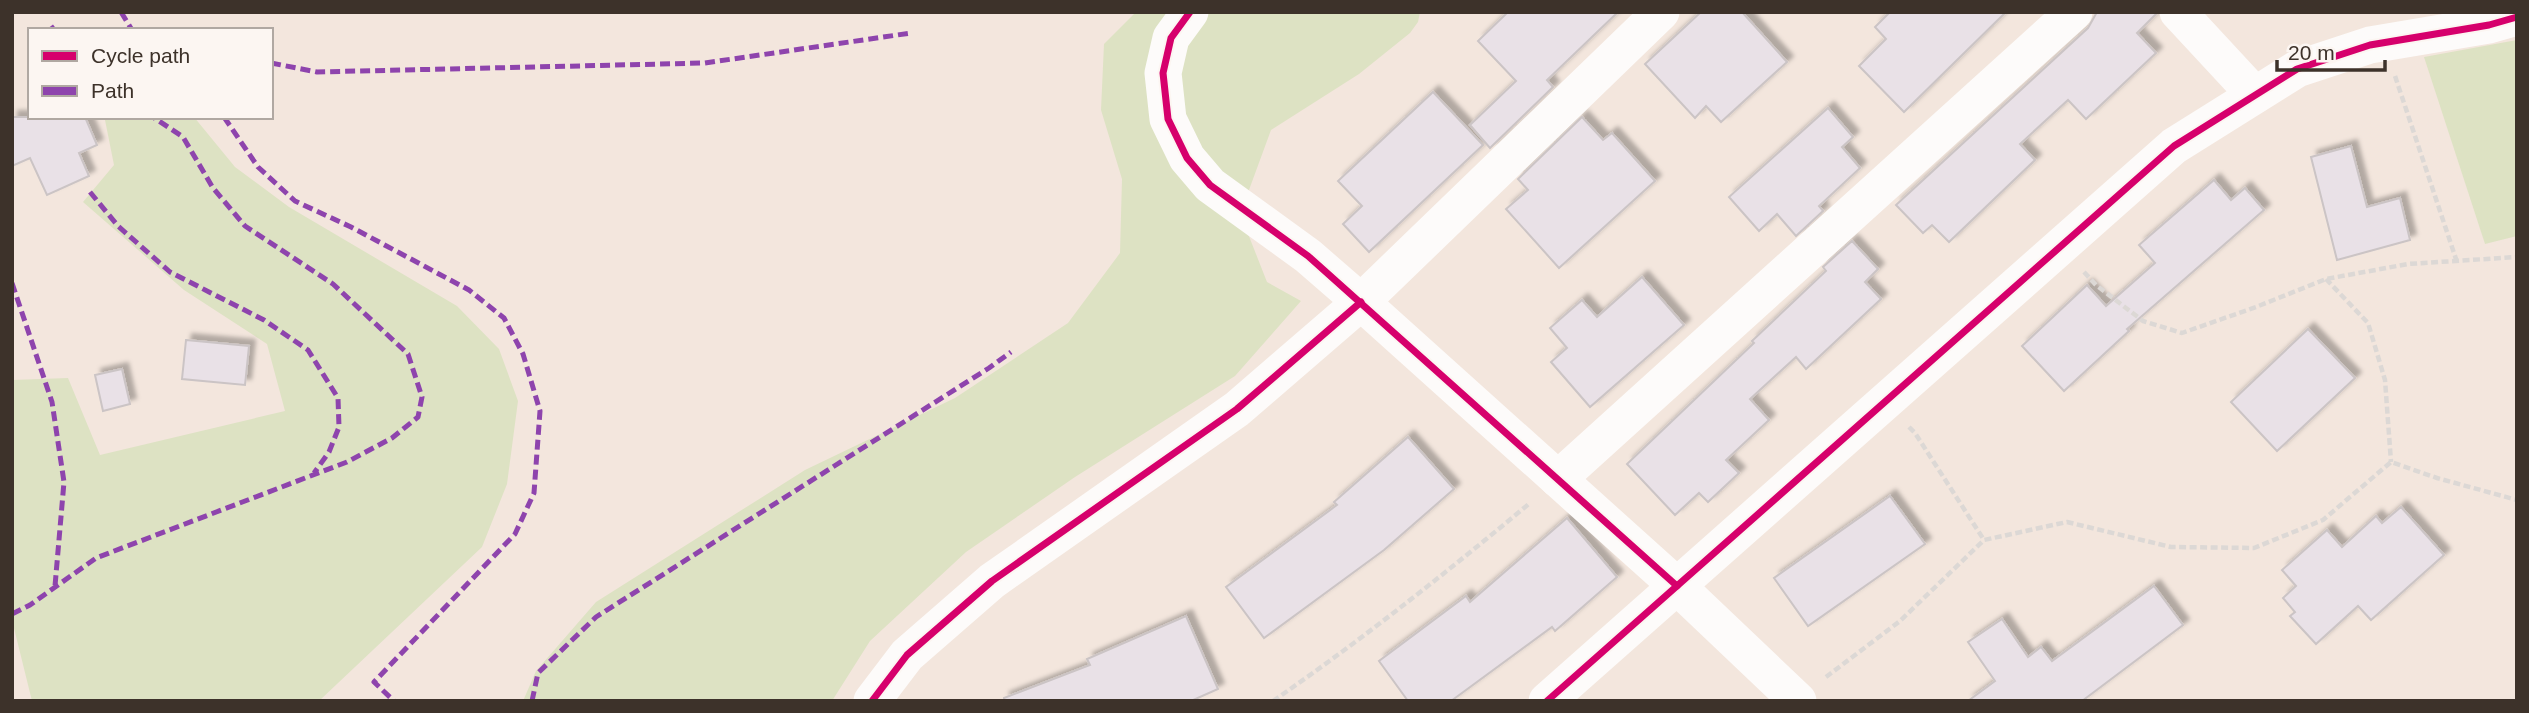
<svg xmlns="http://www.w3.org/2000/svg" width="2529" height="713" font-family="Arial,sans-serif">
	<defs>
		<filter id="shadow"><feDropShadow dx="6" dy="-6" stdDeviation="2" flood-color="#0004"/></filter>
	</defs>
	<rect width="100%" height="100%" fill="#f3e6dd"/>
	<!-- green -->
	<g fill="#dde2c3">
		<path d="M 1136,12 L 1420,12 L 1418,22 L 1410,33 L 1359,74 L 1271,130 L 1242,209 L 1243,221 L 1267,282 L 1301,301 L 1235,376 L 1075,477 L 966,552 L 870,641 L 832,701 L 523,701 L 536,671 L 596,602 L 805,470 L 955,398 L 1068,323 L 1120,253 L 1122,179 L 1101,110 L 1104,44 Z"/>
		<path d="M 2517,40 L 2517,236 L 2485,244 L 2424,57 Z"/>
		<path d="M 112,117 L 194,117 L 235,167 L 289,207 L 457,306 L 499,349 L 518,401 L 507,484 L 482,547 L 319,701 L 32,701 L 12,620 L 12,380 L 68,378 L 100,455 L 285,411 L 267,344 L 184,290 L 83,202 L 114,165 L 105,120 Z"/>
	</g>
	<!-- building -->
	<g fill="#e9e1e7" stroke="#cbc4c5" stroke-width="2" filter="url(#shadow)">
		<path d="M 1508,12 L 1618,12 L 1547,80 L 1553,87 L 1490,148 L 1470,125 L 1516,81 L 1478,41 Z"/>
		<path d="M 1701,12 L 1742,12 L 1787,62 L 1721,122 L 1706,106 L 1695,118 L 1645,64 Z"/>
		<path d="M 1890,12 L 2006,12 L 1904,112 L 1859,66 L 1886,39 L 1875,27 Z"/>
		<path d="M 2097,12 L 2158,12 L 2137,33 L 2156,53 L 2086,119 L 2068,100 L 2020,144 L 2035,160 L 1949,242 L 1932,225 L 1923,233 L 1896,205 L 2088,28 Z"/>
		<path d="M 1433,92 L 1483,145 L 1369,252 L 1343,224 L 1362,206 L 1338,181 Z"/>
		<path d="M 1828,108 L 1853,137 L 1842,147 L 1860,168 L 1819,206 L 1823,211 L 1796,236 L 1777,214 L 1759,231 L 1729,197 Z"/>
		<path d="M 12,117 L 85,117 L 97,145 L 79,153 L 89,176 L 47,195 L 30,158 L 12,166 Z"/>
		<path d="M 1582,117 L 1603,140 L 1612,133 L 1655,181 L 1559,268 L 1506,209 L 1528,190 L 1518,179 Z"/>
		<path d="M 2351,146 L 2367,207 L 2400,198 L 2410,240 L 2337,260 L 2311,157 Z"/>
		<path d="M 2214,180 L 2231,200 L 2245,188 L 2264,210 L 2127,329 L 2129,331 L 2064,391 L 2022,346 L 2087,285 L 2106,306 L 2155,263 L 2139,245 Z"/>
		<path d="M 1852,241 L 1878,269 L 1865,282 L 1881,299 L 1806,369 L 1796,357 L 1750,399 L 1769,420 L 1726,460 L 1739,473 L 1708,502 L 1699,493 L 1675,515 L 1627,464 L 1754,343 L 1752,341 L 1826,271 L 1823,267 Z"/>
		<path d="M 1642,277 L 1684,325 L 1590,407 L 1551,362 L 1567,348 L 1550,328 L 1582,300 L 1597,317 Z"/>
		<path d="M 2308,329 L 2355,378 L 2277,451 L 2231,402 Z"/>
		<path d="M 186,340 L 249,346 L 245,385 L 182,379 Z"/>
		<path d="M 122,369 L 130,404 L 103,411 L 95,375 Z"/>
		<path d="M 1408,437 L 1454,489 L 1384,550 L 1264,638 L 1226,587 L 1337,505 L 1334,502 Z"/>
		<path d="M 1890,496 L 1925,544 L 1808,626 L 1774,578 Z"/>
		<path d="M 2401,507 L 2444,555 L 2371,620 L 2358,606 L 2316,644 L 2290,616 L 2295,612 L 2283,598 L 2296,586 L 2282,570 L 2327,530 L 2342,547 L 2376,516 L 2382,523 Z"/>
		<path d="M 1567,518 L 1617,577 L 1555,631 L 1552,627 L 1451,701 L 1408,701 L 1379,661 L 1466,596 L 1470,602 Z"/>
		<path d="M 2154,586 L 2183,625 L 2082,701 L 1968,701 L 1995,681 L 1968,642 L 2002,619 L 2028,657 L 2041,647 L 2052,661 Z"/>
		<path d="M 1186,616 L 1218,689 L 1191,701 L 1004,701 L 1004,698 L 1090,665 L 1087,659 Z"/>
	</g>
	<g fill="none" stroke-linecap="round" stroke-linejoin="round">
		<!-- path -->
		<g stroke="#dcd8d5" stroke-width="4.5" stroke-dasharray="7 3.5" stroke-linecap="butt">
			<path d="M 2395,76 L 2457,262"/>
			<path d="M 2084,272 L 2096,285 L 2143,321 L 2182,333 L 2256,307 L 2326,279 L 2408,264 L 2517,257"/>
			<path d="M 2326,279 L 2368,323 L 2385,380 L 2391,462"/>
			<path d="M 1909,427 L 1915,433 L 1984,540"/>
			<path d="M 1826,677 L 1900,621 L 1984,540 L 2067,522 L 2171,547 L 2254,548 L 2323,520 L 2391,462 L 2437,478 L 2517,500"/>
			<path d="M 1273,701 C 1363,639 1447,572 1530,503"/>
		</g>
		<!-- minor -->
		<g stroke="#fdfbfa" stroke-width="37">
			<path d="M 1190,12 L 1171,38 L 1163,73 L 1168,119 L 1187,158 L 1210,185 L 1308,256 L 1361,302 L 1677,586 L 1798,701"/>
			<path d="M 2178,12 L 2255,95"/>
			<path d="M 1558,479 L 2074,12"/>
			<path d="M 872,701 L 907,655 L 992,581 L 1237,409 L 1361,302 L 1661,12"/>
			<path d="M 1547,701 L 2174,146 L 2297,69 L 2370,45 L 2489,25 L 2517,17"/>
		</g>
		<!-- quiet -->
		<g stroke="#8e44ad" stroke-width="5" stroke-dasharray="10 5" stroke-linecap="butt">
			<path d="M 121,12 L 132,30"/>
			<path d="M 51,26 L 54,30"/>
			<path d="M 271,63 L 317,72 L 705,63 L 911,33"/>
			<path d="M 224,117 L 258,167 L 295,201 L 351,227 L 469,290 L 504,318 L 523,354 L 540,411 L 534,493 L 515,534 L 374,682 L 394,701"/>
			<path d="M 90,192 L 118,226 L 170,272 L 264,320 L 308,350 L 338,398 L 339,427 L 329,452 L 314,473"/>
			<path d="M 12,283 L 52,402 L 64,482 L 55,586"/>
			<path d="M 12,614 L 30,605 L 96,558 L 347,462 L 392,438 L 418,417 L 422,397 L 408,354 L 333,284 L 245,226 L 213,188 L 183,137 L 153,117"/>
			<path d="M 532,701 L 538,673 L 596,617 L 989,368 L 1011,352"/>
		</g>
		<!-- cycleway casing -->
		<g stroke="#fcf6f2" stroke-width="11">
			<g id="cycleway">
				<path d="M 1190,12 L 1171,38 L 1163,73 L 1168,119 L 1187,158 L 1210,185 L 1308,256 L 1677,586"/>
				<path d="M 872,701 L 907,655 L 992,581 L 1237,409 L 1361,302"/>
				<path d="M 1547,701 L 2174,146 L 2297,69 L 2370,45 L 2489,25 L 2517,17"/>
			</g>
		</g>
		<!-- cycleway -->
		<use href="#cycleway" stroke="#d6006c" stroke-width="7"/>
	</g>
	<!-- border -->
	<rect width="2529" height="713" fill="none" stroke="#3d322a" stroke-width="28"/>
	<!-- legend -->
	<rect x="28" y="28" width="245" height="91" fill="#fcf6f2" stroke="#b0a8a2" stroke-width="2"/>
	<rect x="42" y="51" width="35" height="10" fill="#d6006c" stroke="#b0a8a2" stroke-width="2"/>
	<text x="91" y="63" font-size="21" fill="#3d322a">Cycle path</text>
	<rect x="42" y="86" width="35" height="10" fill="#8e44ad" stroke="#b0a8a2" stroke-width="2"/>
	<text x="91" y="98" font-size="21" fill="#3d322a">Path</text>
	<!-- scale -->
	<path d="M2277 60v10h108v-10" fill="none" stroke="#3d322a" stroke-width="3.5"/>
	<text x="2288" y="60" font-size="21" fill="#3d322a" stroke="#fcf6f2" stroke-width="5" paint-order="stroke">20 m</text>
</svg>
